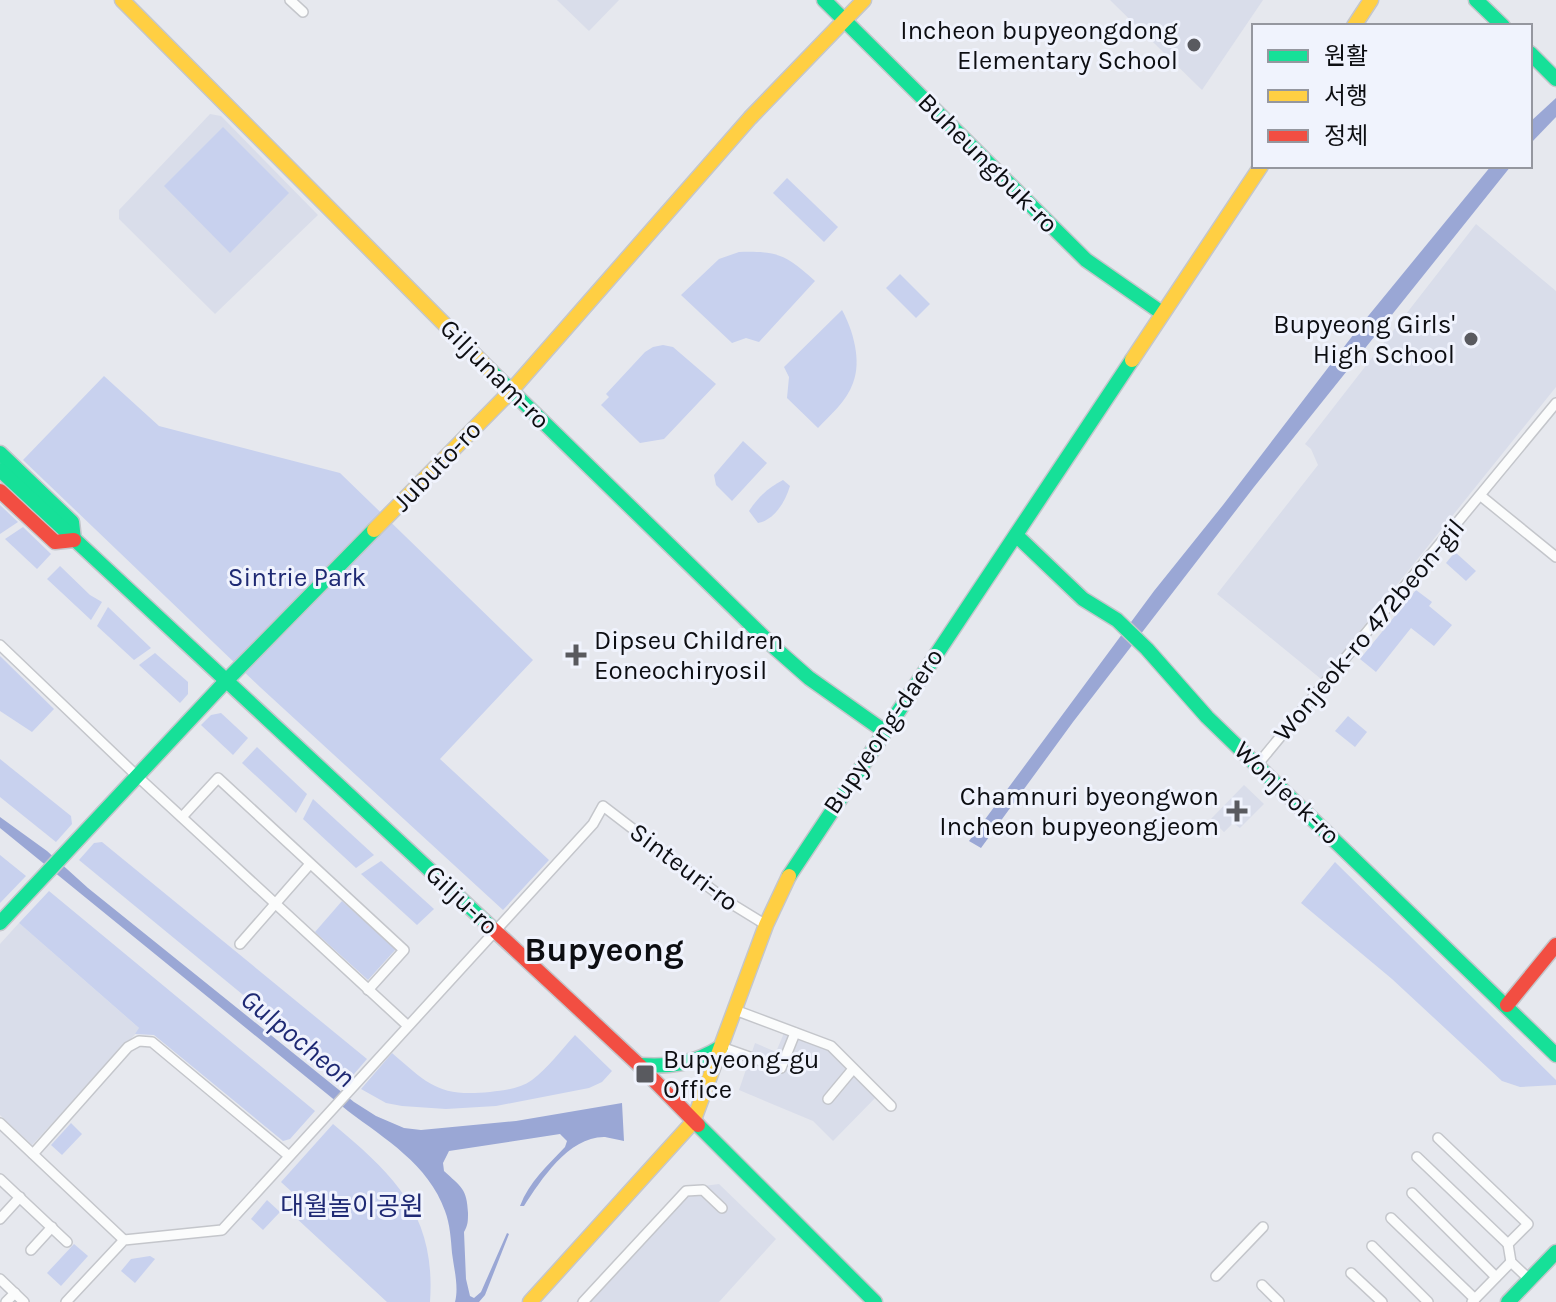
<svg xmlns="http://www.w3.org/2000/svg" width="1556" height="1302" font-family="Karla,'Noto Sans KR',sans-serif">
	<rect width="100%" height="100%" fill="#e6e8ee"/>
	<!-- built -->
	<g fill="#d9ddea">
		<path d="M 557,0 L 619,0 L 589,31 Z"/>
		<path d="M 1110,0 L 1263,0 L 1202,90 Z"/>
		<path d="M 210,114 L 221,116 L 318,215 L 215,314 L 119,219 L 119,210 Z"/>
		<path d="M 1476,224 L 1556,291 L 1556,387 L 1321,679 L 1217,594 L 1318,465 L 1311,449 L 1305,444 Z"/>
		<path d="M 1244,785 L 1264,804 L 1240,828 L 1233,823 L 1224,832 L 1211,819 Z"/>
		<path d="M 19,923 L 140,1029 L 32,1145 L 0,1115 L 0,944 Z"/>
		<path d="M 784,1033 L 834,1050 L 879,1094 L 833,1141 L 813,1121 L 739,1090 L 755,1043 L 776,1052 Z"/>
		<path d="M 719,1184 L 776,1239 L 719,1302 L 576,1302 L 681,1189 Z"/>
	</g>
	<!-- green -->
	<g fill="#c8d1ee">
		<path d="M 223,127 L 289,193 L 230,253 L 164,186 Z"/>
		<path d="M 787,178 L 838,227 L 824,242 L 773,193 Z"/>
		<path d="M 739,252 C 779,251 786,255 815,281 L 759,342 L 746,338 L 732,343 L 681,295 L 719,259 Z"/>
		<path d="M 900,274 L 930,304 L 916,318 L 886,288 Z"/>
		<path d="M 842,310 C 853,330 862,361 853,383 C 847,401 830,415 818,428 L 787,398 L 789,377 L 784,367 Z"/>
		<path d="M 663,345 L 673,347 L 716,384 L 664,439 L 640,443 L 601,405 L 609,397 L 606,394 L 645,352 L 653,347 Z"/>
		<path d="M 104,376 L 159,426 L 340,473 L 533,660 L 440,759 L 549,860 L 503,910 L 260,687 L 23,460 Z"/>
		<path d="M 743,441 L 767,463 L 732,501 L 716,485 L 714,475 Z"/>
		<path d="M 783,480 L 790,486 C 786,500 775,520 758,523 L 749,511 C 758,497 769,487 783,480 Z"/>
		<path d="M 0,505 L 18,522 L 0,534 Z"/>
		<path d="M 23,527 L 51,554 L 37,569 L 5,539 Z"/>
		<path d="M 1455,552 L 1476,571 L 1466,581 L 1446,563 Z"/>
		<path d="M 60,566 L 90,595 L 102,602 L 91,620 L 47,579 Z"/>
		<path d="M 1416,590 L 1432,602 L 1429,606 L 1452,625 L 1434,646 L 1411,628 L 1376,672 L 1360,659 Z"/>
		<path d="M 108,607 L 151,648 L 134,660 L 97,626 Z"/>
		<path d="M 155,653 L 188,682 L 188,694 L 180,703 L 139,665 Z"/>
		<path d="M 0,656 L 54,709 L 32,732 L 0,711 Z"/>
		<path d="M 221,713 L 248,738 L 233,755 L 201,725 L 211,715 Z"/>
		<path d="M 1348,716 L 1367,732 L 1355,747 L 1335,731 Z"/>
		<path d="M 257,747 L 307,794 L 296,813 L 242,763 Z"/>
		<path d="M 0,759 L 71,816 L 72,824 L 56,842 L 0,797 Z"/>
		<path d="M 313,799 L 374,855 L 356,868 L 303,819 Z"/>
		<path d="M 102,842 L 367,1059 L 348,1081 L 79,860 L 94,843 Z"/>
		<path d="M 0,855 L 26,876 L 0,903 Z"/>
		<path d="M 381,861 L 434,909 L 417,925 L 361,874 Z"/>
		<path d="M 1335,862 L 1556,1080 L 1556,1085 L 1520,1087 L 1502,1081 L 1392,979 L 1301,903 Z"/>
		<path d="M 49,891 L 315,1111 L 290,1139 L 283,1141 L 154,1035 L 135,1034 L 139,1028 L 19,923 Z"/>
		<path d="M 342,901 L 396,949 L 368,980 L 315,932 Z"/>
		<path d="M 575,1035 L 612,1071 L 602,1082 L 589,1088 L 496,1106 L 446,1109 L 402,1106 L 386,1103 L 361,1089 L 392,1053 C 429,1085 439,1097 490,1092 C 504,1090 520,1089 532,1080 C 548,1068 561,1050 575,1035 Z"/>
		<path d="M 71,1123 L 82,1134 L 62,1155 L 51,1145 Z"/>
		<path d="M 333,1124 C 395,1176 436,1215 430,1302 L 387,1302 L 294,1216 L 305,1204 L 281,1182 Z"/>
		<path d="M 267,1200 L 280,1212 L 263,1230 L 251,1219 Z"/>
		<path d="M 74,1244 L 88,1256 L 61,1286 L 47,1273 Z"/>
		<path d="M 150,1256 L 155,1259 L 135,1283 L 121,1271 L 131,1259 Z"/>
	</g>
	<!-- water -->
	<g fill="#9aa7d5">
		<path d="M 1556,98 L 1556,117 L 1530,144 L 1530,122 Z"/>
		<path d="M 1491,166 L 1511,166 L 1254,487 L 1073,722 L 981,848 L 969,841 L 1154,591 L 1223,505 L 1360,326 Z"/>
		<path d="M 0,817 L 47,851 L 88,888 L 354,1102 L 376,1116 L 404,1128 L 421,1130 L 516,1121 L 622,1103 L 624,1141 C 618,1140 611,1138 605,1137 C 569,1136 541,1180 524,1206 L 520,1206 C 529,1182 548,1165 565,1147 L 567,1141 L 560,1134 L 449,1151 L 443,1163 L 444,1171 C 461,1187 467,1188 468,1213 C 468,1221 468,1225 464,1232 L 466,1279 L 470,1296 L 474,1298 L 481,1292 L 507,1233 L 509,1234 L 485,1295 L 479,1302 L 455,1302 C 459,1287 454,1269 452,1253 C 451,1240 450,1224 445,1211 C 428,1164 385,1139 348,1111 L 0,828 Z"/>
	</g>
	<g fill="none" stroke-linecap="round" stroke-linejoin="round">
		<!-- street casing -->
		<g stroke="#c4c6cb" stroke-width="12">
			<g id="street">
				<path d="M 290,0 L 303,12"/>
				<path d="M 1481,496 L 1556,557"/>
				<path d="M 0,645 L 137,776 L 408,1026"/>
				<path d="M 1257,765 L 1556,403"/>
				<path d="M 182,817 L 218,778 L 404,950 L 368,990"/>
				<path d="M 240,944 L 310,864"/>
				<path d="M 735,1010 L 831,1046 L 891,1106"/>
				<path d="M 721,1047 L 781,1068 L 795,1033"/>
				<path d="M 828,1099 L 853,1069"/>
				<path d="M 0,1123 L 124,1240"/>
				<path d="M 1438,1138 L 1528,1224 L 1508,1244 L 1511,1262 L 1530,1280"/>
				<path d="M 33,1154 L 128,1047 L 139,1041 L 152,1042 L 289,1156"/>
				<path d="M 1417,1157 L 1508,1244"/>
				<path d="M 0,1179 L 67,1242"/>
				<path d="M 1412,1193 L 1496,1277"/>
				<path d="M 1391,1218 L 1475,1299"/>
				<path d="M 0,1219 L 20,1197"/>
				<path d="M 1372,1246 L 1428,1302"/>
				<path d="M 31,1250 L 52,1227"/>
				<path d="M 1351,1273 L 1382,1302"/>
				<path d="M 1216,1276 L 1263,1227"/>
				<path d="M 0,1279 L 24,1302"/>
				<path d="M 1262,1285 L 1279,1302"/>
				<path d="M 6,1302 L 15,1293"/>
				<path d="M 66,1302 L 124,1240 L 222,1230 L 593,824 L 603,806 L 727,901 L 766,925"/>
				<path d="M 583,1302 L 686,1191 L 703,1190 L 722,1208"/>
				<path d="M 1472,1302 L 1511,1262"/>
			</g>
		</g>
		<!-- fast casing -->
		<g stroke="#c4c6cb" stroke-width="17">
			<g id="fast">
				<path d="M 824,0 L 1086,260 L 1162,313"/>
				<path d="M 1476,0 L 1503,26"/>
				<path d="M 1530,53 L 1556,79"/>
				<path d="M 491,371 L 775,648 L 809,678 L 884,731"/>
				<path d="M 0,453 L 72,522 L 74,540"/>
				<path d="M 0,470 L 492,928"/>
				<path d="M 1016,535 L 1083,599 L 1117,620 L 1147,649 L 1207,717 L 1556,1055"/>
				<path d="M 789,876 L 1132,360"/>
				<path d="M 0,923 L 225,682 L 374,530"/>
				<path d="M 639,1065 C 671,1067 694,1064 721,1047"/>
				<path d="M 698,1125 L 875,1302"/>
				<path d="M 1508,1302 L 1556,1252"/>
			</g>
		</g>
		<!-- slow casing -->
		<g stroke="#c4c6cb" stroke-width="17">
			<g id="slow">
				<path d="M 122,0 L 491,371"/>
				<path d="M 1354,26 L 1371,0"/>
				<path d="M 1132,360 L 1261,166"/>
				<path d="M 374,530 L 511,391 L 750,118 L 864,0"/>
				<path d="M 530,1302 L 693,1122 L 766,925 L 789,876"/>
			</g>
		</g>
		<!-- jam casing -->
		<g stroke="#c4c6cb" stroke-width="17">
			<g id="jam">
				<path d="M 0,491 L 55,542 L 74,540"/>
				<path d="M 492,928 L 639,1065 L 698,1125"/>
				<path d="M 1507,1005 L 1556,945"/>
			</g>
		</g>
		<!-- street -->
		<use href="#street" stroke="#fbfcfc" stroke-width="9"/>
		<!-- fast -->
		<use href="#fast" stroke="#16e098" stroke-width="14"/>
		<!-- slow -->
		<use href="#slow" stroke="#ffcf43" stroke-width="14"/>
		<!-- jam -->
		<use href="#jam" stroke="#f24e42" stroke-width="14"/>
	</g>
	<!-- markers -->
	<g fill="#595a5f" stroke="#f0f3fd" stroke-width="3">
		<circle cx="1194" cy="45" r="8"/>
		<circle cx="1471" cy="339" r="8"/>
		<path d="M572 643h8v8h8v8h-8v8h-8v-8h-8v-8h8z"/>
		<path d="M1233 799h8v8h8v8h-8v8h-8v-8h-8v-8h8z"/>
		<rect x="635" y="1064" width="20" height="20" rx="4"/>
	</g>
	<g text-anchor="middle" dominant-baseline="central" stroke-width="6" stroke-linejoin="round" paint-order="stroke">
		<!-- poi labels -->
		<g font-size="26" fill="#0d0e12" stroke="#f0f3fd" text-anchor="end">
			<text x="1178" y="30">Incheon bupyeongdong<tspan x="1178" dy="30">Elementary School</tspan></text>
			<text x="1455" y="324">Bupyeong Girls'<tspan x="1455" dy="30">High School</tspan></text>
			<text x="594" y="640" text-anchor="start">Dipseu Children<tspan x="594" dy="30">Eoneochiryosil</tspan></text>
			<text x="1219" y="796">Chamnuri byeongwon<tspan x="1219" dy="30">Incheon bupyeongjeom</tspan></text>
			<text x="663" y="1059" text-anchor="start">Bupyeong-gu<tspan x="663" dy="30">Office</tspan></text>
		</g>
		<!-- street labels -->
		<g font-size="26" fill="#0d0e12" stroke="#f0f3fd">
			<text transform="translate(988 163) rotate(45)">Buheungbuk-ro</text>
			<text transform="translate(495 374) rotate(45)">Giljunam-ro</text>
			<text transform="translate(437 466) rotate(-46)">Jubuto-ro</text>
			<text transform="translate(1369 630) rotate(-50)">Wonjeok-ro 472beon-gil</text>
			<text transform="translate(883 731) rotate(-56)">Bupyeong-daero</text>
			<text transform="translate(1287 793) rotate(44)">Wonjeok-ro</text>
			<text transform="translate(684 867) rotate(37)">Sinteuri-ro</text>
			<text transform="translate(462 900) rotate(43)">Gilju-ro</text>
		</g>
		<!-- park labels -->
		<g font-size="26" fill="#1e2973" stroke="#f0f3fd">
			<text x="297" y="577">Sintrie Park</text>
			<text x="352" y="1206">대월놀이공원</text>
		</g>
		<!-- water labels -->
		<g font-size="28" font-style="italic" fill="#1e2973" stroke="#f0f3fd">
			<text transform="translate(298 1038) rotate(39)">Gulpocheon</text>
		</g>
		<!-- district labels -->
		<g font-size="34" font-weight="bold" fill="#0d0e12" stroke="#f0f3fd">
			<text x="604" y="950">Bupyeong</text>
		</g>
	</g>
	<!-- legend -->
	<rect x="1252" y="24" width="280" height="144" fill="#f0f3fd" stroke="#95979f" stroke-width="2"/>
	<rect x="1268" y="50" width="40" height="12" fill="#16e098" stroke="#95979f" stroke-width="2"/>
	<text x="1324" y="64" font-size="24" fill="#0d0e12">원활</text>
	<rect x="1268" y="90" width="40" height="12" fill="#ffcf43" stroke="#95979f" stroke-width="2"/>
	<text x="1324" y="104" font-size="24" fill="#0d0e12">서행</text>
	<rect x="1268" y="130" width="40" height="12" fill="#f24e42" stroke="#95979f" stroke-width="2"/>
	<text x="1324" y="144" font-size="24" fill="#0d0e12">정체</text>
</svg>
